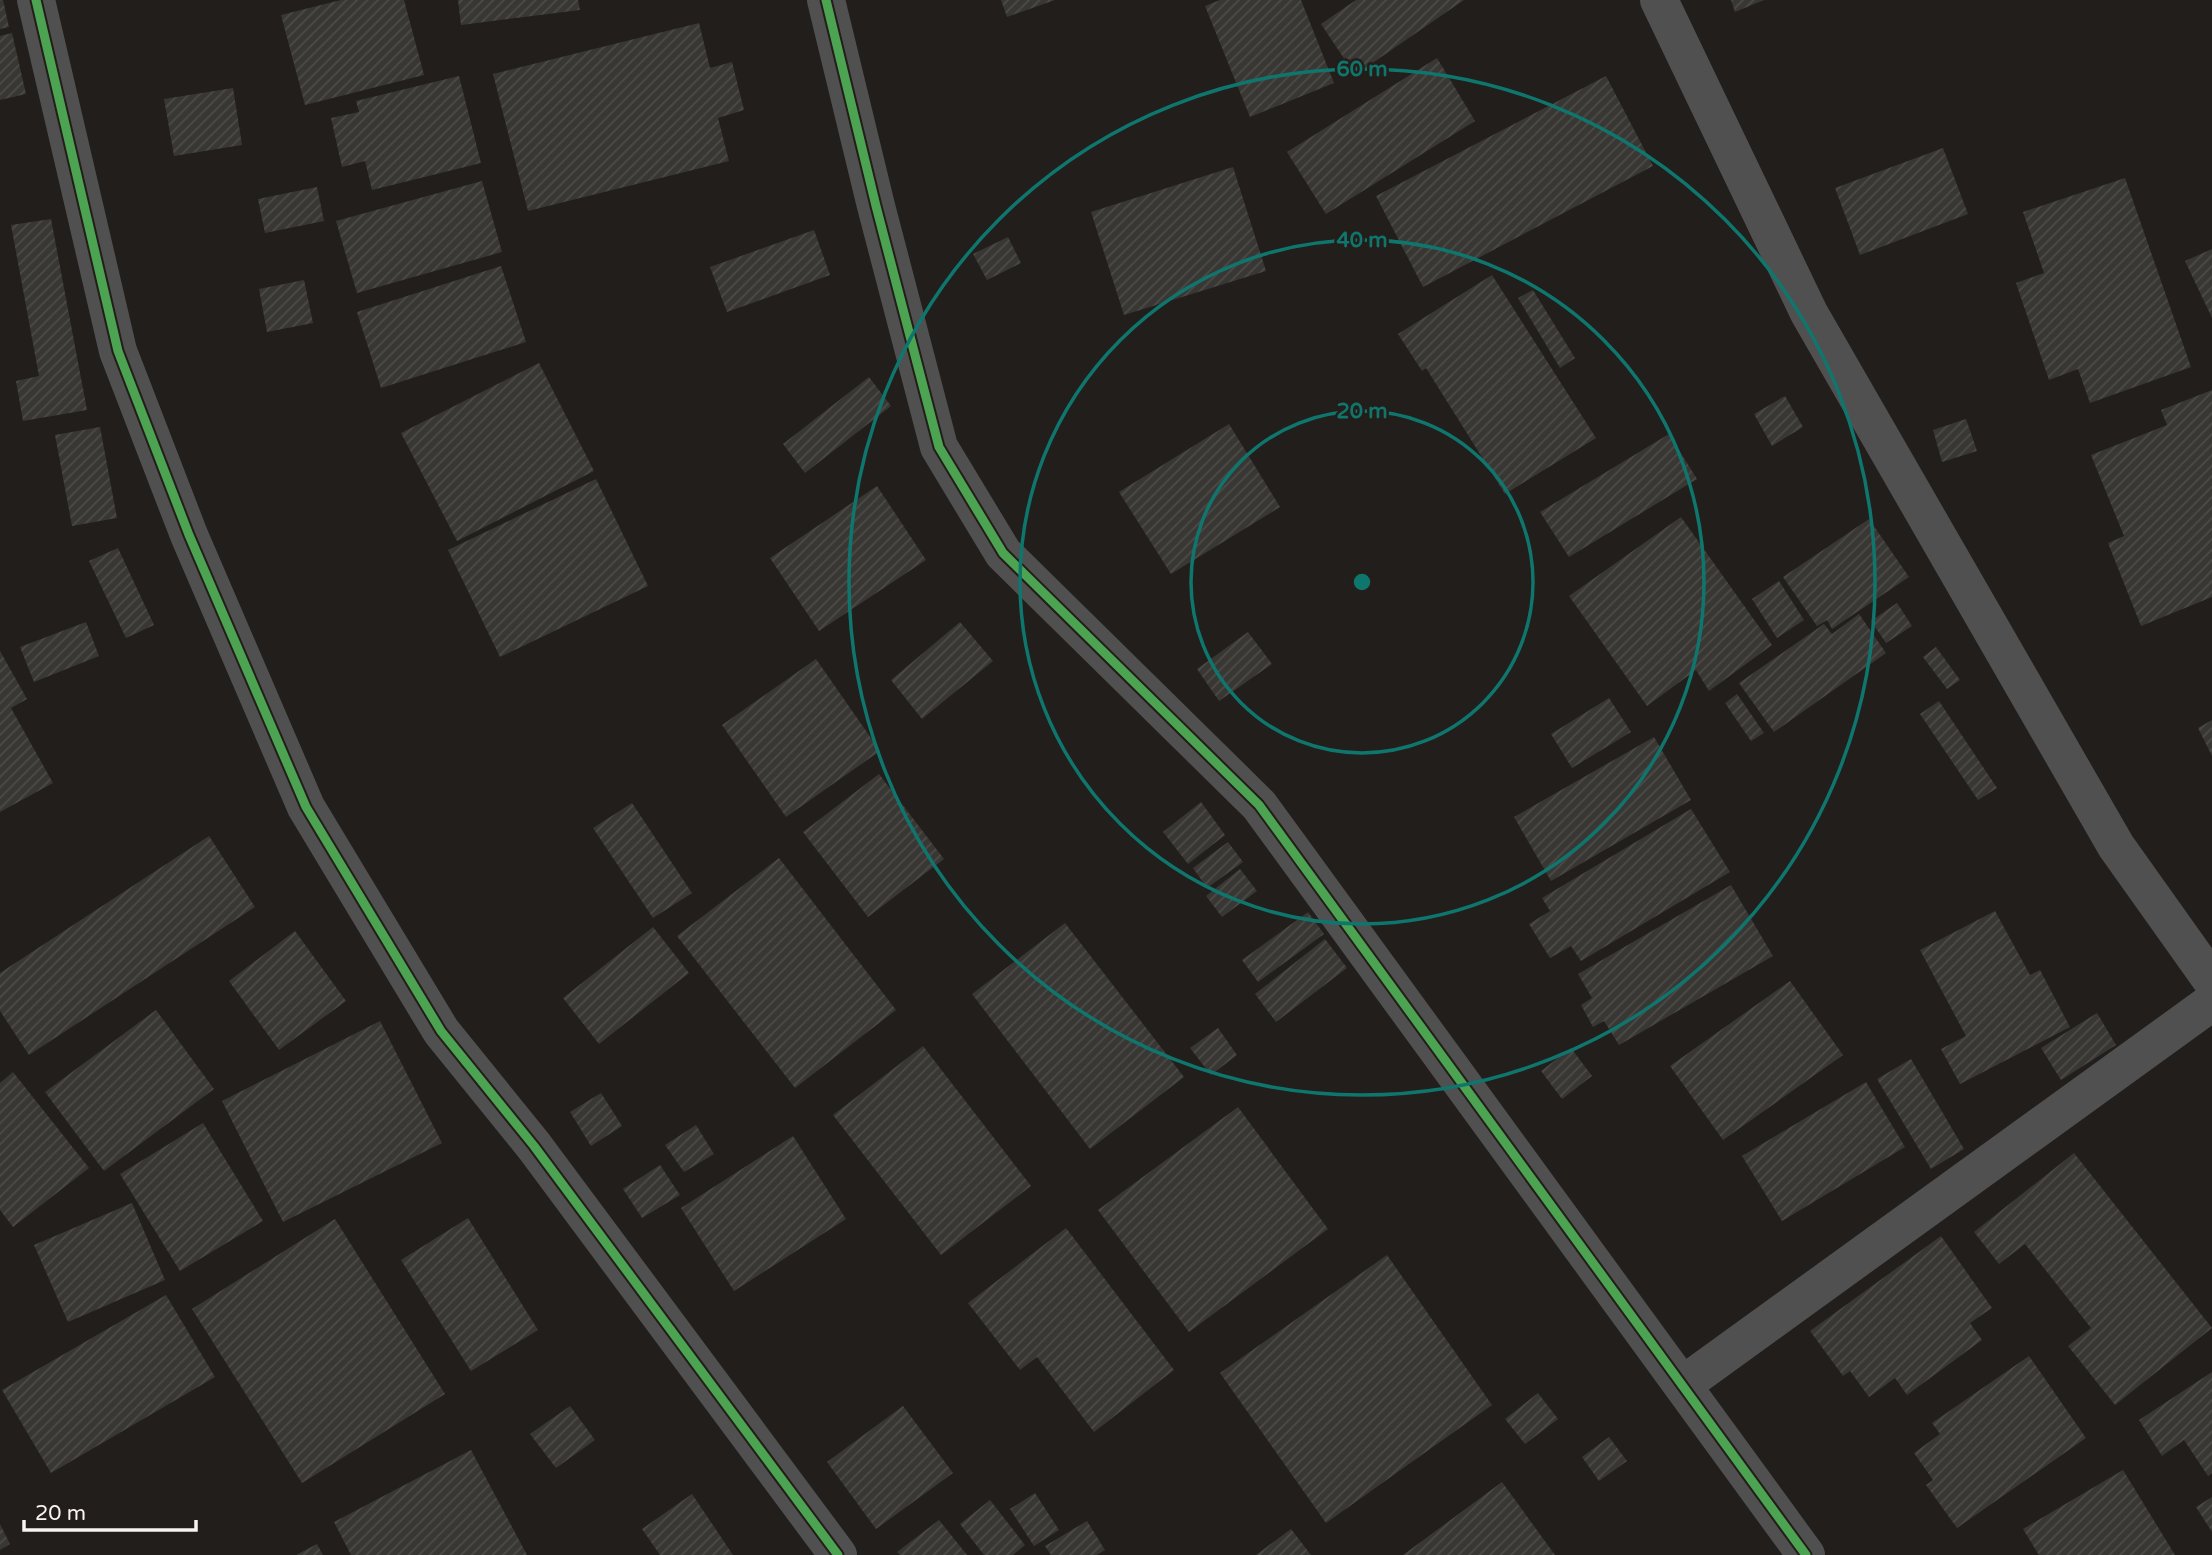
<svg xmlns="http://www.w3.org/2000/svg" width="2212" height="1555" font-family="'Varela Round',sans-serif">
	<defs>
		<pattern id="building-hatch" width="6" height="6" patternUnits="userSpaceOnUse" patternTransform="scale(1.75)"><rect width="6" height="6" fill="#393734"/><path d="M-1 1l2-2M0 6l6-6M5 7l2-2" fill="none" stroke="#4d4b48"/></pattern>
	</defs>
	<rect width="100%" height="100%" fill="#211e1b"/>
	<!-- building -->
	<g fill="url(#building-hatch)">
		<path d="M 0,0 L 3,0 L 9,27 L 0,29 Z"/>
		<path d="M 341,0 L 404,0 L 424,75 L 305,105 L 281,15 Z"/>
		<path d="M 458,0 L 578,0 L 580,10 L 461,25 Z"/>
		<path d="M 1001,0 L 1055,0 L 1007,17 Z"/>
		<path d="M 1220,0 L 1301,0 L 1334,83 L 1250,117 L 1205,6 Z"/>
		<path d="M 1356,0 L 1464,0 L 1355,75 L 1321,24 Z"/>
		<path d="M 1731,0 L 1764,0 L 1735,12 Z"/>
		<path d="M 699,23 L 710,68 L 732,62 L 744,110 L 718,118 L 729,161 L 528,211 L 493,74 Z"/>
		<path d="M 12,33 L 26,94 L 0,100 L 0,36 Z"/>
		<path d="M 1437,58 L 1475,121 L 1326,214 L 1287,152 Z"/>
		<path d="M 459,76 L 481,163 L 372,190 L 365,161 L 342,167 L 331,118 L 359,112 L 356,101 Z"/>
		<path d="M 1606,76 L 1653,166 L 1423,287 L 1376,196 Z"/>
		<path d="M 233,88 L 242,145 L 174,156 L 164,99 Z"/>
		<path d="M 1943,148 L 1968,214 L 1860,255 L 1835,188 Z"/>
		<path d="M 1233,167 L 1266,271 L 1124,315 L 1091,212 Z"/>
		<path d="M 2125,178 L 2191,367 L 2090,403 L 2078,369 L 2049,380 L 2016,283 L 2044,273 L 2023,212 Z"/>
		<path d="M 482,181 L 502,252 L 357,293 L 336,221 Z"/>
		<path d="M 317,187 L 324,221 L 265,233 L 258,199 Z"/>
		<path d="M 51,219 L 87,410 L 23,421 L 16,381 L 39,376 L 11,225 Z"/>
		<path d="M 814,230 L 830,275 L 727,312 L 710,267 Z"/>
		<path d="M 1008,237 L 1021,263 L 987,280 L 973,254 Z"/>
		<path d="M 2212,249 L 2212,318 L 2185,261 Z"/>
		<path d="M 501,266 L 526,342 L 381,388 L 357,312 Z"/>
		<path d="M 1492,275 L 1596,438 L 1505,494 L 1426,368 L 1422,371 L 1398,334 Z"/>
		<path d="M 304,280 L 313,323 L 267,332 L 259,289 Z"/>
		<path d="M 1533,290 L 1575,358 L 1560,368 L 1518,298 Z"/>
		<path d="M 539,363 L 594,471 L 457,541 L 401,433 Z"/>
		<path d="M 869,377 L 891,406 L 805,473 L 783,444 Z"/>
		<path d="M 2212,390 L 2212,597 L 2141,626 L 2108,543 L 2124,536 L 2091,455 L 2167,425 L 2161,410 Z"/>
		<path d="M 1785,396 L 1803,427 L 1772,446 L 1754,414 Z"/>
		<path d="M 1966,419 L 1977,451 L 1942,462 L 1933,430 Z"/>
		<path d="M 1229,424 L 1280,507 L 1171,574 L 1119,492 Z"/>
		<path d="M 100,427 L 117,518 L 72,526 L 55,435 Z"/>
		<path d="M 1669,434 L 1697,479 L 1569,557 L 1540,512 Z"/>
		<path d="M 596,479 L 648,586 L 500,657 L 448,550 Z"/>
		<path d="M 877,486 L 926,560 L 819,631 L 770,558 Z"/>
		<path d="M 1681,517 L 1772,645 L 1709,691 L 1696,670 L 1647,706 L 1569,596 Z"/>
		<path d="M 1869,519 L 1909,577 L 1832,629 L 1827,620 L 1817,626 L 1783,577 Z"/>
		<path d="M 118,548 L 154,625 L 126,638 L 89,561 Z"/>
		<path d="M 1779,581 L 1804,620 L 1777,638 L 1752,599 Z"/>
		<path d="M 1897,603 L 1912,626 L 1886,643 L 1871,621 Z"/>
		<path d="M 1859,614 L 1886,653 L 1774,732 L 1739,683 L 1824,624 L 1832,634 Z"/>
		<path d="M 86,622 L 99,656 L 34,682 L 20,647 Z"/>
		<path d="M 960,622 L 993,661 L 922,719 L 891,680 Z"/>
		<path d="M 1248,632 L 1272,664 L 1219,701 L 1197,669 Z"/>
		<path d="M 1936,647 L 1960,680 L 1947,689 L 1923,657 Z"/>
		<path d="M 0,651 L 27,699 L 11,708 L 53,783 L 0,812 Z"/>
		<path d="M 816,659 L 880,751 L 786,817 L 722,725 Z"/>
		<path d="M 1737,694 L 1764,733 L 1751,741 L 1725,703 Z"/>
		<path d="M 1609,698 L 1631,732 L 1572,768 L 1551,734 Z"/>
		<path d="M 1939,701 L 1997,788 L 1978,800 L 1920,714 Z"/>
		<path d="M 2212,720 L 2212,756 L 2198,728 Z"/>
		<path d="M 1654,737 L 1691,800 L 1551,881 L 1514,817 Z"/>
		<path d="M 879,774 L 944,859 L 868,917 L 803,832 Z"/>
		<path d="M 1201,802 L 1225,835 L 1188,864 L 1163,832 Z"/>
		<path d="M 632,803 L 692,893 L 653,918 L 593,828 Z"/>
		<path d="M 1691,809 L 1730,872 L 1581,961 L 1571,946 L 1550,958 L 1529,924 L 1550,911 L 1542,898 Z"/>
		<path d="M 209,836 L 255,907 L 29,1055 L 0,1011 L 0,973 Z"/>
		<path d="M 1228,842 L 1243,862 L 1207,888 L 1193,868 Z"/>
		<path d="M 779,858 L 896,1010 L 795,1088 L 677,936 Z"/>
		<path d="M 1240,869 L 1257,891 L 1222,917 L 1206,896 Z"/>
		<path d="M 1731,885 L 1773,956 L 1619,1045 L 1604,1021 L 1593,1027 L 1581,1005 L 1592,998 L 1578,974 Z"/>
		<path d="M 1995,911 L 2030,975 L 2040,970 L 2070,1027 L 1960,1084 L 1941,1049 L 1966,1036 L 1920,950 Z"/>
		<path d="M 1308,912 L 1324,934 L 1258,982 L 1242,960 Z"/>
		<path d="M 1065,923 L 1184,1077 L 1090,1149 L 972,994 Z"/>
		<path d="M 653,927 L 689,973 L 599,1044 L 563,998 Z"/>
		<path d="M 295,931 L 346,1001 L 279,1050 L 229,981 Z"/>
		<path d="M 1325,939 L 1347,968 L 1276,1022 L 1255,994 Z"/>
		<path d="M 1790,981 L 1843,1055 L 1723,1140 L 1670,1066 Z"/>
		<path d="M 156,1010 L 214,1089 L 104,1171 L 45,1092 Z"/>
		<path d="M 2097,1013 L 2116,1045 L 2061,1080 L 2041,1048 Z"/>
		<path d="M 380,1021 L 442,1143 L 283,1222 L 222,1101 Z"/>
		<path d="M 1218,1028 L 1237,1055 L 1211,1075 L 1190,1048 Z"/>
		<path d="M 923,1046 L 1031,1186 L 941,1255 L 833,1115 Z"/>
		<path d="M 1571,1048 L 1592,1076 L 1562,1099 L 1541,1071 Z"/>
		<path d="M 1911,1059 L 1964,1149 L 1931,1169 L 1877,1079 Z"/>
		<path d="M 13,1072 L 89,1168 L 13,1227 L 0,1210 L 0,1083 Z"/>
		<path d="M 1866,1082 L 1905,1147 L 1782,1221 L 1742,1156 Z"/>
		<path d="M 601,1093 L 622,1126 L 591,1146 L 570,1112 Z"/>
		<path d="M 1238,1107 L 1328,1229 L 1189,1332 L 1098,1210 Z"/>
		<path d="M 203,1123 L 263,1221 L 180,1271 L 120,1174 Z"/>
		<path d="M 696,1125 L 714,1154 L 684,1172 L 665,1145 Z"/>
		<path d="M 793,1136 L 846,1219 L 734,1291 L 681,1208 Z"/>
		<path d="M 2074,1153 L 2212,1328 L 2115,1405 L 2068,1346 L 2091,1328 L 2025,1244 L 1999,1264 L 1974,1232 Z"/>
		<path d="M 660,1165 L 680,1195 L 642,1218 L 623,1189 Z"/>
		<path d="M 132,1203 L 165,1280 L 68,1322 L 34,1245 Z"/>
		<path d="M 468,1218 L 538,1330 L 471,1371 L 401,1260 Z"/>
		<path d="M 335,1219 L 445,1394 L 302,1483 L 192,1309 Z"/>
		<path d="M 1066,1228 L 1174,1370 L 1094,1432 L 1037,1357 L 1020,1370 L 968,1303 Z"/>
		<path d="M 1941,1236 L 1992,1308 L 1970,1323 L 1982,1340 L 1907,1395 L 1895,1378 L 1869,1397 L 1850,1371 L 1843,1376 L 1810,1331 Z"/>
		<path d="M 1387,1255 L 1492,1405 L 1326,1523 L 1220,1373 Z"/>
		<path d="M 166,1295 L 215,1377 L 51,1473 L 2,1390 Z"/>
		<path d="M 2029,1356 L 2086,1438 L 1957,1528 L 1926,1485 L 1933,1480 L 1914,1453 L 1940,1434 L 1932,1423 Z"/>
		<path d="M 2212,1372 L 2212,1473 L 2208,1476 L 2184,1440 L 2162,1456 L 2139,1420 Z"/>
		<path d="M 1538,1393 L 1558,1419 L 1525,1444 L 1505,1419 Z"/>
		<path d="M 570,1406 L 595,1440 L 556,1468 L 530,1434 Z"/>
		<path d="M 903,1406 L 953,1473 L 876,1529 L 827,1462 Z"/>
		<path d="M 1609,1437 L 1627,1461 L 1599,1481 L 1582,1457 Z"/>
		<path d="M 471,1450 L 527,1555 L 351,1555 L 334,1522 Z"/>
		<path d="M 2123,1470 L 2175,1555 L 2039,1555 L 2023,1529 Z"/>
		<path d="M 1502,1482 L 1555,1555 L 1403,1555 Z"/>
		<path d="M 1035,1493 L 1059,1530 L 1034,1546 L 1010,1509 Z"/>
		<path d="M 692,1494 L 733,1555 L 660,1555 L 642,1529 Z"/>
		<path d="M 2212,1497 L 2212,1532 L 2196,1507 Z"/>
		<path d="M 990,1500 L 1025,1545 L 1013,1555 L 984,1555 L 960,1524 Z"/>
		<path d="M 939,1520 L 967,1555 L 900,1555 L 897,1552 Z"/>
		<path d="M 1087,1521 L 1105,1550 L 1097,1555 L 1051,1555 L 1045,1546 Z"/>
		<path d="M 0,1524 L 10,1544 L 0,1550 Z"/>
		<path d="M 1291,1529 L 1311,1555 L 1256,1555 Z"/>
		<path d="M 317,1544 L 323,1555 L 296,1555 Z"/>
	</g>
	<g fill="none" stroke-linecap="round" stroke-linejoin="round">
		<!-- street -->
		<g stroke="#515051" stroke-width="38">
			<path d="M 36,0 L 118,351 L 189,535 L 306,807 L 441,1031 L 534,1146 L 838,1555"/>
			<path d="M 826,0 L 876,206 L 939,447 L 1003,553 L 1259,805 L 1806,1555"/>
			<path d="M 1659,0 L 1809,313 L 2116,846 L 2212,981"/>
			<path d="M 1684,1384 L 2212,1002"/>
		</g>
		<!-- cycleway casing -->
		<g stroke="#231e19" stroke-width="13">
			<g id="cycleway">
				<path d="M 36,0 L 118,351 L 189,535 L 306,807 L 441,1031 L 534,1146 L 838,1555"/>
				<path d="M 826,0 L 876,206 L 939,447 L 1003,553 L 1259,805 L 1806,1555"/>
			</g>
		</g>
		<!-- cycleway -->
		<use href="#cycleway" stroke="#4ca352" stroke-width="9"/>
	</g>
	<!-- distance rings -->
	<g fill="none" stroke="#0f766e" stroke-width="3.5">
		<circle cx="1362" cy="582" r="171"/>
		<circle cx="1362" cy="582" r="342"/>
		<circle cx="1362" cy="582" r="513"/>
	</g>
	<circle cx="1362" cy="582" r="10" fill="#0f766e" stroke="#231e19" stroke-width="3.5"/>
	<g font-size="21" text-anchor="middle" font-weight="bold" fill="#0f766e" stroke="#231e19" stroke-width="5" stroke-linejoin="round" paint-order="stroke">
		<text x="1362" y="76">60 m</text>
		<text x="1362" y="247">40 m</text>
		<text x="1362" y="418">20 m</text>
	</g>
	<!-- scale -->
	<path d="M24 1520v10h172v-10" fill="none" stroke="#f8f4f1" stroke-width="3.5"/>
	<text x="35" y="1520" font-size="21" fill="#f8f4f1" stroke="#231e19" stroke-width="5" paint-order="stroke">20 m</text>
</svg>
